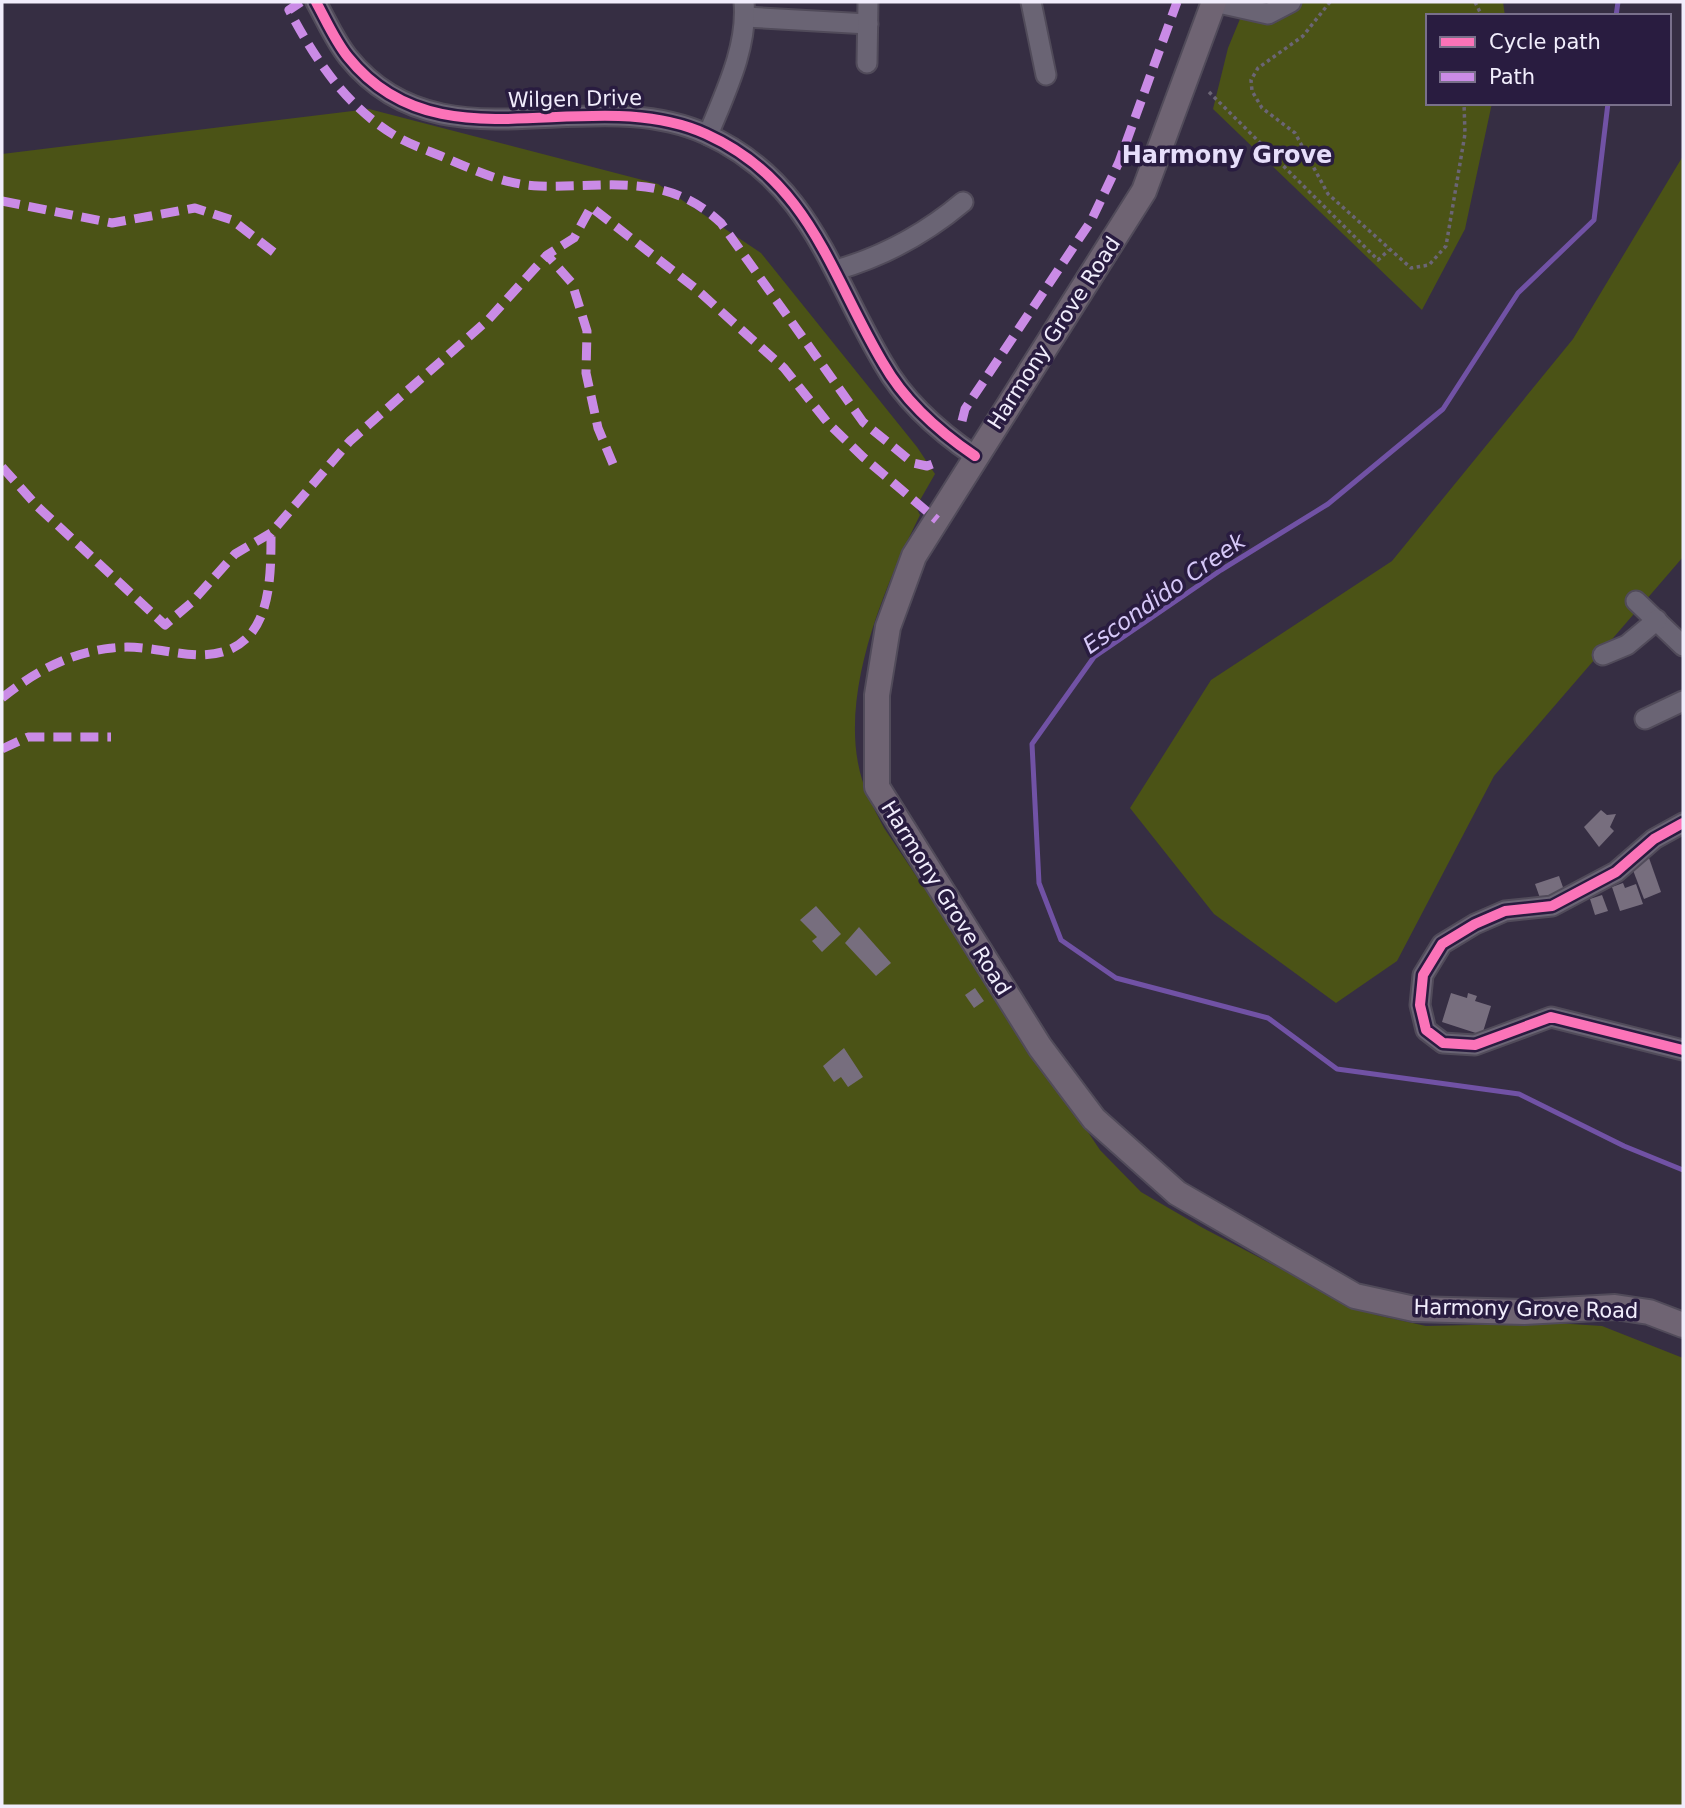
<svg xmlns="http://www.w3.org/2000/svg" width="1685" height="1808" font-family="'DejaVu Sans',sans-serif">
	<rect width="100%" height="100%" fill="#362e43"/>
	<!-- green -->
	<g fill="#4b5316">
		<path d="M 1247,2 L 1503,2 L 1505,16 L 1428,16 L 1428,103 L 1492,103 L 1465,229 L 1422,310 L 1213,109 L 1228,48 Z"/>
		<path d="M 369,109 L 658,184 L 761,253 L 917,447 L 935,474 L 916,507 L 920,515 C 886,583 843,684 858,763 C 862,786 873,807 884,828 L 1100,1150 L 1141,1192 L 1203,1228 L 1323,1291 L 1376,1315 L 1426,1326 L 1555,1323 L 1602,1326 L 1683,1358 L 1683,1806 L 2,1806 L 2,154 Z"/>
		<path d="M 1683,156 L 1683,557 L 1494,776 L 1397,961 L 1336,1003 L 1214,914 L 1130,808 L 1211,680 L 1392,561 L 1573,339 Z"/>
	</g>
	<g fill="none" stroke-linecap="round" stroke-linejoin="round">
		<!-- stream -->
		<g stroke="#7152a5" stroke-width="5">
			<path d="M 1616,16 L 1618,2"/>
			<path d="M 1608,103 L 1594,220 L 1518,293 L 1443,409 L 1328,504 L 1221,570 L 1094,657 L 1032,744 L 1039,883 L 1061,940 L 1116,978 L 1268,1018 L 1337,1069 L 1519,1094 L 1624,1146 L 1683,1170"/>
		</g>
	</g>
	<!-- building -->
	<g fill="#776e7e">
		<path d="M 1601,810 L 1607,815 L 1616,814 L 1610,827 L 1614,831 L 1599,847 L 1584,827 Z"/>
		<path d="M 1649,858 L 1661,892 L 1644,899 L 1631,865 Z"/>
		<path d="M 1559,876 L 1564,890 L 1540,898 L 1535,884 Z"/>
		<path d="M 1623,883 L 1625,888 L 1636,884 L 1643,904 L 1620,911 L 1612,887 Z"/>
		<path d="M 1602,895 L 1608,911 L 1595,915 L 1590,899 Z"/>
		<path d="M 816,906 L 841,934 L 822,952 L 812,941 L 817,937 L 800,920 Z"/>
		<path d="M 859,927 L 891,963 L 876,976 L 845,943 Z"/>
		<path d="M 975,988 L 984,1001 L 974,1008 L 965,995 Z"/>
		<path d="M 1451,993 L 1467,998 L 1468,993 L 1477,996 L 1475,1001 L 1491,1006 L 1482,1035 L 1442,1022 Z"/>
		<path d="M 844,1048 L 863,1077 L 848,1087 L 841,1077 L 834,1082 L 823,1066 Z"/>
	</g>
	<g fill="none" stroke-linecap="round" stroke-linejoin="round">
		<!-- minor casing -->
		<g stroke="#514b5a" stroke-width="23">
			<g id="minor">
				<path d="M 316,2 C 326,20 335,41 348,57 C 440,172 589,81 706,134 C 810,181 830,274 883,363 C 905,402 938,431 975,456"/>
				<path d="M 1031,2 L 1046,75"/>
				<path d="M 1214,2 L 1268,14 L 1291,2"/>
				<path d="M 745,17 L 868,24"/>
				<path d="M 867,63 L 868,2"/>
				<path d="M 708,135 C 725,93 748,47 744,2"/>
				<path d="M 836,270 C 882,257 926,233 963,202"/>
				<path d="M 1636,601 L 1683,646"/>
				<path d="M 1603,655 L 1627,645 L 1657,620"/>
				<path d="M 1645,719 L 1683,701"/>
				<path d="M 1683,823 L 1654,839 L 1616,872 L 1552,906 L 1505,911 L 1475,924 L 1442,944 L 1423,975 L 1420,1005 L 1426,1030 L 1443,1043 L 1475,1045 L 1551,1017 L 1683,1050"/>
			</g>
		</g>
		<!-- major casing -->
		<g stroke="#514b5a" stroke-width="28">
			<path id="major" d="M 1214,2 L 1144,191 L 914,556 L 888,627 L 877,695 L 877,787 L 1040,1047 L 1094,1119 L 1177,1193 L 1355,1296 L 1414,1309 L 1524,1312 L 1615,1307 L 1649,1312 L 1683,1325"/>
		</g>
		<!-- path -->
		<g stroke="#6b6575" stroke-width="3.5" stroke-dasharray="3.5 3.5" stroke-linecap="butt">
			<path d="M 1330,2 L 1303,36 L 1258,68 L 1251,80 L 1252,91 L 1262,108 L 1295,133 L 1328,194 L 1411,268 L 1429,265 L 1446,246 L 1465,134 L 1464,103"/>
			<path d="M 1475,2 L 1482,16"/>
			<path d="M 1209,92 L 1378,260 L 1389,250"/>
		</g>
		<!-- minor -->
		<use href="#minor" stroke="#6a6474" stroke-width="19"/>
		<!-- major -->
		<use href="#major" stroke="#6f6473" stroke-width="24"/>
		<!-- quiet -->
		<g stroke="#ca8be6" stroke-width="9" stroke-dasharray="18 9" stroke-linecap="butt">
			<path d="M 301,2 L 289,10 C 315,59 345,105 394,135 C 410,145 430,151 448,159 C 476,171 507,185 539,186 C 607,188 666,171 721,223 L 863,422 L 913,463 L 927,466 L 938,462"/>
			<path d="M 2,201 L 112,223 L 195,208 L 232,220 L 276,254"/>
			<path d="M 962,421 L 965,409 L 1091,221 L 1119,162 L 1177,2"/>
			<path d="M 613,464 L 598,428 L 586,373 L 587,331 L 572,283 L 547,255 L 574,238 L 591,207 L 695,288 L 784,368 L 828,423 L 863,457 L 937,520"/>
			<path d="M 2,467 L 38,507 L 165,625 L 191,603 L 235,554 L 271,533 L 350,441 L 488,320 L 547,255"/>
			<path d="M 2,698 C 34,672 71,652 112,648 C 145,644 173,655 202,655 C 271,653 271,585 271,533"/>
			<path d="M 2,749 L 28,737 L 111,737"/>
		</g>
		<!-- cycleway casing -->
		<g stroke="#291c40" stroke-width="15">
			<g id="cycleway">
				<path d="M 316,2 C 326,20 335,41 348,57 C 440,172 589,81 706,134 C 810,181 830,274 883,363 C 905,402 938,431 975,456"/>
				<path d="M 1683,823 L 1654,839 L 1616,872 L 1552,906 L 1505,911 L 1475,924 L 1442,944 L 1423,975 L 1420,1005 L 1426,1030 L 1443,1043 L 1475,1045 L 1551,1017 L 1683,1050"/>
			</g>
		</g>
		<!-- cycleway -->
		<use href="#cycleway" stroke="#fb73b8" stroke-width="10"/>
	</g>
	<g text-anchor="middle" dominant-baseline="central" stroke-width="7" stroke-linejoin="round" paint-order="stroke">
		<!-- street labels -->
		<g font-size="21" fill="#f1edfc" stroke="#291c40">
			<text transform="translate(575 99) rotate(-1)">Wilgen Drive</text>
			<text transform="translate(1054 333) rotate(-57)">Harmony Grove Road</text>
			<text transform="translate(946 898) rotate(58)">Harmony Grove Road</text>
			<text transform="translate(1526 1309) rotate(1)">Harmony Grove Road</text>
		</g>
		<!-- water labels -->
		<g font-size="23" font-style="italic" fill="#d6c8f8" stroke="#291c40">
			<text transform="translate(1164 593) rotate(-35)">Escondido Creek</text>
		</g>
		<!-- quarter labels -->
		<g font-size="24" font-weight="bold" fill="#e6defa" stroke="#291c40">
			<text x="1227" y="155">Harmony Grove</text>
		</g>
	</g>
	<!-- border -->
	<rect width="1685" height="1808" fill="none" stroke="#f1edfc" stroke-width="7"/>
	<!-- legend -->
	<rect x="1426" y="14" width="245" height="91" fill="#291c40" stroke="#79708b" stroke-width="2"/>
	<rect x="1440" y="37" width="35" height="10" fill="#fb73b8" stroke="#79708b" stroke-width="2"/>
	<text x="1489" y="49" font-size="21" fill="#f1edfc">Cycle path</text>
	<rect x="1440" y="72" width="35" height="10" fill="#ca8be6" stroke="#79708b" stroke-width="2"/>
	<text x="1489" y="84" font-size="21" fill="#f1edfc">Path</text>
</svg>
